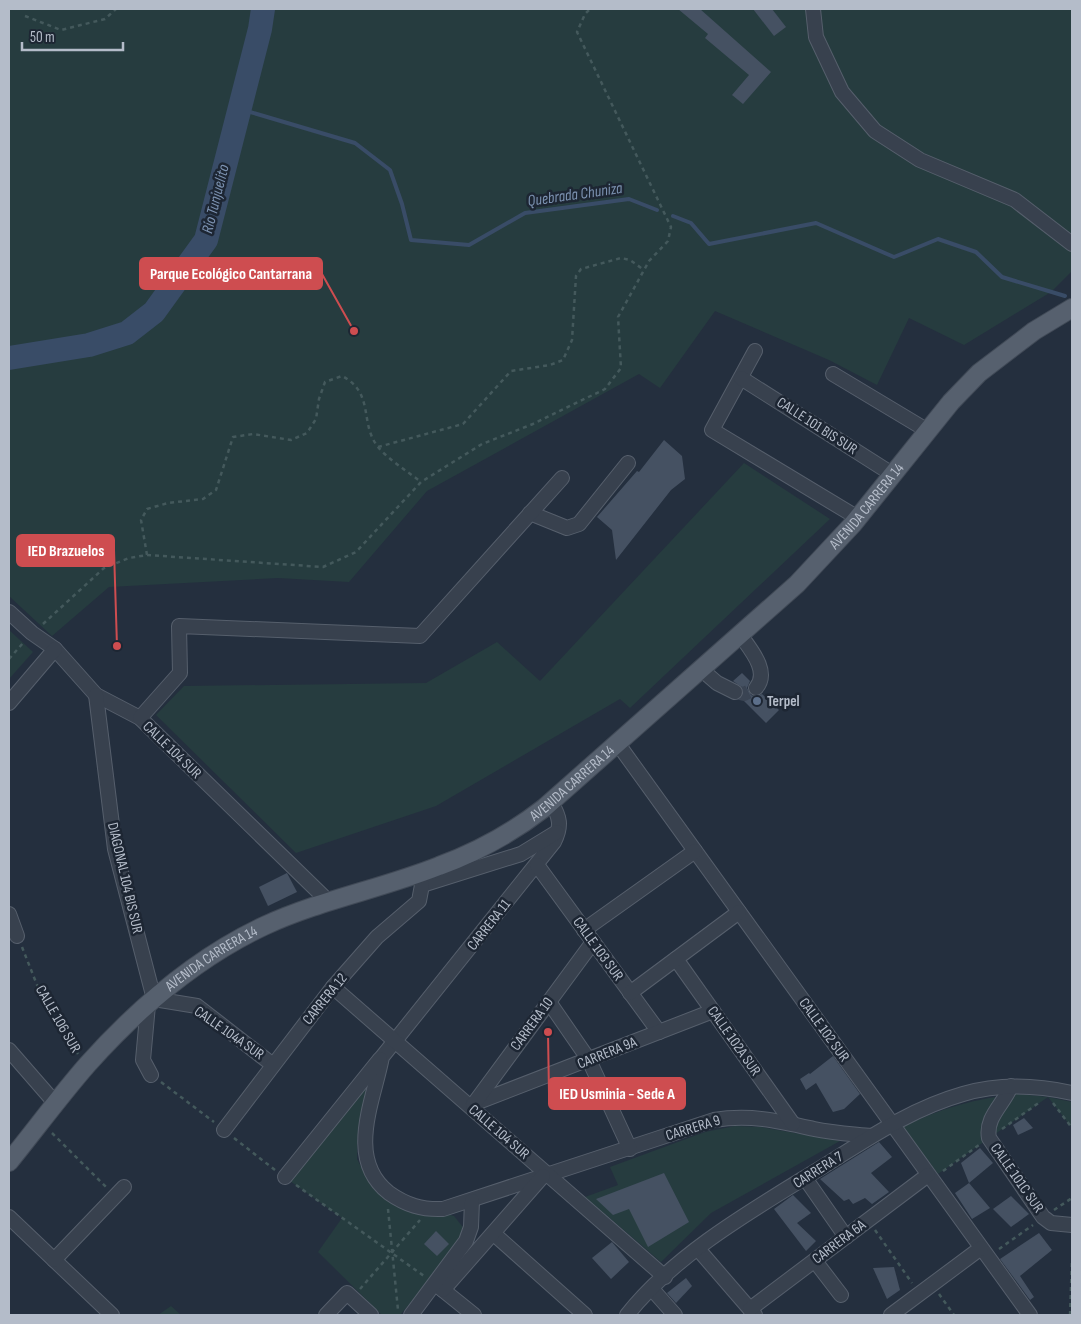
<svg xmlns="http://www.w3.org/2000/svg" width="1081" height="1324" font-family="'Sofia Sans Condensed',sans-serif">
	<rect width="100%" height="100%" fill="#242f3e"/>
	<!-- green -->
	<g fill="#263c3f">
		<path d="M 9,9 L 1072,9 L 1072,271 L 1051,292 L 964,345 L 909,318 L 877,385 L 829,360 L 715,311 L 660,388 L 639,374 L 427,491 L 349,582 L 278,578 L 109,587 L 52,636 L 9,596 Z"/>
		<path d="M 744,463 L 830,519 L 630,708 L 620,699 L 436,806 L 296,853 L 156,715 L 184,686 L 426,683 L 497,642 L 540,681 Z"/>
		<path d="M 9,630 L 33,652 L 9,679 Z"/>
		<path d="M 369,1082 L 358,1129 L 357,1159 L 368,1180 L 384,1197 L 454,1216 L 466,1231 L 458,1248 L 400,1315 L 382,1315 L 318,1252 L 342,1218 L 290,1181 Z"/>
		<path d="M 1018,1094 L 1048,1097 L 1072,1102 L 1072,1128 L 1048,1097 L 938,1174 L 903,1127 C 940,1108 977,1098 1018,1094 Z"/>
		<path d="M 735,1126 L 761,1127 L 840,1141 L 711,1213 L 661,1262 L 585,1197 L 618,1185 L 610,1167 L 705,1132 Z"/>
		<path d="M 171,1306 L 181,1315 L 158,1315 Z"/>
	</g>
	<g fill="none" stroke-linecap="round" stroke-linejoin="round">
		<!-- stream -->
		<g stroke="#394c67" stroke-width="4">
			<path d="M 240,109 L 355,143 L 390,170 L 402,204 L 411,240 L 469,245 L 525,213 L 629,199 L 657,210"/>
			<path d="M 673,216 L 691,223 L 709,244 L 816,223 L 894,257 L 938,239 L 976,252 L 1002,277 L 1065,296"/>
		</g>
		<!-- river -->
		<path stroke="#394c67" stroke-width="24" d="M 9,358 L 89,345 L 127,333 L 154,312 L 206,240 L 260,29 L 263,9"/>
	</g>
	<!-- building -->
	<g fill="#455162">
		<path d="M 678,9 L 700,9 L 771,72 L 743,104 L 732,95 L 749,75 L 705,38 L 708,34 Z"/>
		<path d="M 753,9 L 772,9 L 786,27 L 774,36 Z"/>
		<path d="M 664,440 L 682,456 L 685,479 L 671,490 L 616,560 L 612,530 L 597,517 L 637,471 L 639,472 Z"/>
		<path d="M 742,673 L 750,681 L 747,688 L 751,695 L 756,697 L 762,694 L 779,710 L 766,723 L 741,698 L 744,692 L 743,688 L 733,681 Z"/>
		<path d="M 287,873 L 297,892 L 268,906 L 259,887 Z"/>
		<path d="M 833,1056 L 860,1094 L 844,1109 L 833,1112 L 816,1083 L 806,1090 L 800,1079 L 809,1073 L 810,1074 Z"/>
		<path d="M 1024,1118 L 1033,1128 L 1018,1135 L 1013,1125 Z"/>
		<path d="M 879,1142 L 892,1157 L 871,1173 L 889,1192 L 872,1204 L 865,1198 L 853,1204 L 849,1199 L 844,1201 L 820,1179 Z"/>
		<path d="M 980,1148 L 993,1163 L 969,1183 L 961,1163 Z"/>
		<path d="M 664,1173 L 689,1222 L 648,1247 L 629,1209 L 613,1215 L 596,1199 Z"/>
		<path d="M 969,1183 L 990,1208 L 972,1219 L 955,1193 Z"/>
		<path d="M 793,1195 L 811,1213 L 797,1223 L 816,1241 L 806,1251 L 774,1209 Z"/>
		<path d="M 1011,1196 L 1029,1214 L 1011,1227 L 993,1209 Z"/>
		<path d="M 436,1231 L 449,1244 L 437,1256 L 424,1244 Z"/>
		<path d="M 1039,1233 L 1052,1250 L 1020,1276 L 1034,1297 L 1030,1300 L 1000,1259 Z"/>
		<path d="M 612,1242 L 629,1262 L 611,1279 L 592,1258 Z"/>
		<path d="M 894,1267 L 900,1290 L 887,1299 L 873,1268 Z"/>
		<path d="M 686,1278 L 692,1286 L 676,1303 L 667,1293 Z"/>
	</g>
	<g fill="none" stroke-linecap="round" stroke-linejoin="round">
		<!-- minor-tunnel -->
		<path stroke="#3a4453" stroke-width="14" stroke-dasharray="14 7" stroke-linecap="butt" d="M 735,692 L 744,694 L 756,688"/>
		<!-- minor casing -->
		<g stroke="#565f6c" stroke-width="16">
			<g id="minor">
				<path d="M 813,9 L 816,37 L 842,92 L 875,131 L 920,160 L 1015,200 L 1072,244"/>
				<path d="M 755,351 L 712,430 L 858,518"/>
				<path d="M 833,374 L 928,431"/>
				<path d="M 741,378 L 892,474"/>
				<path d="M 530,513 L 567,528 L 579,524 L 628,463"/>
				<path d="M 9,612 L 32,633 L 55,649 L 96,695 L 140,718 L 328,901"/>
				<path d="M 741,636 C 751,650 770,672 756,688"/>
				<path d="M 702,670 L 717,683 L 735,692"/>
				<path d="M 96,695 L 115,849 L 154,999 L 197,1006 L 273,1065"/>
				<path d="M 9,703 L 55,649"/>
				<path d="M 140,718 L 180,673 L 179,626 L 420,636 L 562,478"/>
				<path d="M 618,744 L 1030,1315"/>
				<path d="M 551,802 C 560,817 562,826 554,842 L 382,1057 C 374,1100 345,1159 389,1193 C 406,1205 422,1210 443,1209 L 714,1120 C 750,1114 779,1121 814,1129 C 833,1133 852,1134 871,1136"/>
				<path d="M 537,865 L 659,1032"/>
				<path d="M 422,885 L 521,854 L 557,832"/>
				<path d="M 9,914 L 17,936"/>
				<path d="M 584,930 L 695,851"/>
				<path d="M 676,959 L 793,1124"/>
				<path d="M 333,987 L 665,1277"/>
				<path d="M 630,993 L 739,912"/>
				<path d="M 549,1002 L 589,1060 L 630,1149"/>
				<path d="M 148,1005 L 143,1060 L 151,1075"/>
				<path d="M 9,1050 L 56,1104"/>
				<path d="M 1011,1086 C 1004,1104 985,1117 989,1138 L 1043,1217 L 1051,1223 L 1072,1225"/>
				<path d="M 473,1104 L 713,1011"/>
				<path d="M 473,1105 L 593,942"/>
				<path d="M 224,1130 L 333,987 L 377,937 L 419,901 L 422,885 L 418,873"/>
				<path d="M 285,1177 L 380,1059"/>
				<path d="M 805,1178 L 846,1237"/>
				<path d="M 9,1217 L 112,1315"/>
				<path d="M 494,1234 L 585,1315"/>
				<path d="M 698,1249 L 755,1315"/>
				<path d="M 54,1260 L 124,1187"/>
				<path d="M 815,1261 L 841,1295"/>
				<path d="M 438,1286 L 474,1315"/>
				<path d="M 652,1289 L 675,1315"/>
				<path d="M 443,1290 L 543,1176"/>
				<path d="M 750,1309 L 928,1175"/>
				<path d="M 326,1315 L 347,1293 L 371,1315"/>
				<path d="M 411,1315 L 466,1241 L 471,1227 L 472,1201"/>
				<path d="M 627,1315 C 675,1254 754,1209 819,1169 C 866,1140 910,1109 963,1094 C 1000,1083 1036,1085 1072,1093"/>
				<path d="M 891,1315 L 981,1248"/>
			</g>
		</g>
		<!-- major casing -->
		<g stroke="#414a57" stroke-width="20">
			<g id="major">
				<path id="s1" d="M 9,1162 C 35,1130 60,1096 87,1065 C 137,1009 196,958 264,926 C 320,900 381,889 439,866 C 477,852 512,833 544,808 L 797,584 L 853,524 L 951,402 L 979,373 L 1034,331 L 1072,308"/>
			</g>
		</g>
		<!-- path -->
		<g stroke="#44595c" stroke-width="2.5" stroke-dasharray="4 4" stroke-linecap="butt">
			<path d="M 25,16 L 61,30 L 105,19 L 116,9"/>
			<path d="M 378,447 L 463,424 L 511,371 L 550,365 L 563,360 L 572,340 L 576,276 L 581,269 L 621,258 L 630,260 L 644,270"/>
			<path d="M 147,555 L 141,520 L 147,509 L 168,503 L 203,499 L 216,490 L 233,437 L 253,434 L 291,440 L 307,433 L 316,419 L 319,399 L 325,382 L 342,376 C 375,393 359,423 378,447 C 389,460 407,471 421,482"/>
			<path d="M 43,624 L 104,568 L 129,558 L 147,555 L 323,567 L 356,552 L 421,482 L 482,444 L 533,424 L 605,389 L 621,368 L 618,317 L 649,261 L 668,241 L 671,227 L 577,32 L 585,14 L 590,9"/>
			<path d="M 9,659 L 23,643"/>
			<path d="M 22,947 L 41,995 L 78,1054"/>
			<path d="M 161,1082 L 214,1122"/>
			<path d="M 1053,1103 L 1072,1128"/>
			<path d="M 1002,1129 L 1040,1102"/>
			<path d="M 52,1133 L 106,1187"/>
			<path d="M 234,1138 L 275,1170"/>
			<path d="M 943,1171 L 979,1145"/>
			<path d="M 296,1185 L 424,1276"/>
			<path d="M 388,1209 L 398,1310"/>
			<path d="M 1054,1210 L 1072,1198"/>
			<path d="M 875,1230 L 912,1283"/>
			<path d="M 999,1249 L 1033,1225"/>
			<path d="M 360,1289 L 420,1220"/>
			<path d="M 939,1294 L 954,1315"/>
			<path d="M 1070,1315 L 1072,1259"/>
		</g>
		<!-- minor -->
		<use href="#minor" stroke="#38414e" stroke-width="14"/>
		<!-- major -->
		<use href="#major" stroke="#56606e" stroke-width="18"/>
	</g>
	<!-- markers -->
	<circle fill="#5c6f8a" stroke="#1d2633" stroke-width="2" cx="757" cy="701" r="5"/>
	<g text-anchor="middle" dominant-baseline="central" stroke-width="5" stroke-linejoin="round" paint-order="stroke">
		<!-- street labels -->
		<g font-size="15" fill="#b4bcc9" stroke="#1d2633">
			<text transform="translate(817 426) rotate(33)">CALLE 101 BIS SUR</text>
			<text stroke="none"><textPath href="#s1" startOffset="1099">AVENIDA CARRERA 14</textPath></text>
			<text transform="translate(172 750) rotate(44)">CALLE 104 SUR</text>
			<text stroke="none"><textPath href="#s1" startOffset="694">AVENIDA CARRERA 14</textPath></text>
			<text transform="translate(125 878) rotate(77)">DIAGONAL 104 BIS SUR</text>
			<text transform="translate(489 925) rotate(-52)">CARRERA 11</text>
			<text transform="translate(598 949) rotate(54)">CALLE 103 SUR</text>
			<text stroke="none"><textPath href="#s1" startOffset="289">AVENIDA CARRERA 14</textPath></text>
			<text transform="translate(325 999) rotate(-51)">CARRERA 12</text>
			<text transform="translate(58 1019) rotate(60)">CALLE 106 SUR</text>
			<text transform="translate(532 1024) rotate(-54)">CARRERA 10</text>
			<text transform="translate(824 1030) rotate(54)">CALLE 102 SUR</text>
			<text transform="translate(229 1033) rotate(35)">CALLE 104A SUR</text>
			<text transform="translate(734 1041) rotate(55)">CALLE 102A SUR</text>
			<text transform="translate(607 1053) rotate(-22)">CARRERA 9A</text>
			<text transform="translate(693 1128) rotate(-17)">CARRERA 9</text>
			<text transform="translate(499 1132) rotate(41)">CALLE 104 SUR</text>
			<text transform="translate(818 1170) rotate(-32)">CARRERA 7</text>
			<text transform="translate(1017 1178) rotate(55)">CALLE 101C SUR</text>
			<text transform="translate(839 1242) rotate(-37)">CARRERA 6A</text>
		</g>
		<!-- poi labels -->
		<g font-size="15" font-weight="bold" fill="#b4bcc9" stroke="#1d2633" text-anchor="start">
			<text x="767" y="701">Terpel</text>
		</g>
		<!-- water labels -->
		<g font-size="16" font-style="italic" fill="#7c92b1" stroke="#1d2633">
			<text transform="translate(575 195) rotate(-8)">Quebrada Chuniza</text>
			<text transform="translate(216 199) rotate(-76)">Río Tunjuelito</text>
		</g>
	</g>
	<!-- callouts -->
	<path fill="none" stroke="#ce4d50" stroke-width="2" d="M354 331L322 274M117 646L114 550M548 1032L549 1094"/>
	<g fill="#ce4d50" stroke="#1d2633" stroke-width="2">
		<circle cx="354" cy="331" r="5"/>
		<circle cx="117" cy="646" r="5"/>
		<circle cx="548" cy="1032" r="5"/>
	</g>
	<g fill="#ce4d50" stroke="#ce4d50" stroke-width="2">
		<rect x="140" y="258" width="182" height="31" rx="5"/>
		<rect x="17" y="535" width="97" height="31" rx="5"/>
		<rect x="549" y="1078" width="136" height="31" rx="5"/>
	</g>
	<g font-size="16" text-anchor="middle" font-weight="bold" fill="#fff">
		<text x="231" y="279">Parque Ecológico Cantarrana</text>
		<text x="66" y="556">IED Brazuelos</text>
		<text x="617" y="1099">IED Usminia - Sede A</text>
	</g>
	<!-- border -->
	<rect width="1081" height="1324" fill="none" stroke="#b4bcc9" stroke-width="20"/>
	<!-- scale -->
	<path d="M22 42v8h101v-8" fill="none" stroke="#b4bcc9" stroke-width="2.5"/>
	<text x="30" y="42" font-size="15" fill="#b4bcc9" stroke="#1d2633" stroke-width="4" paint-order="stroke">50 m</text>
</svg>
